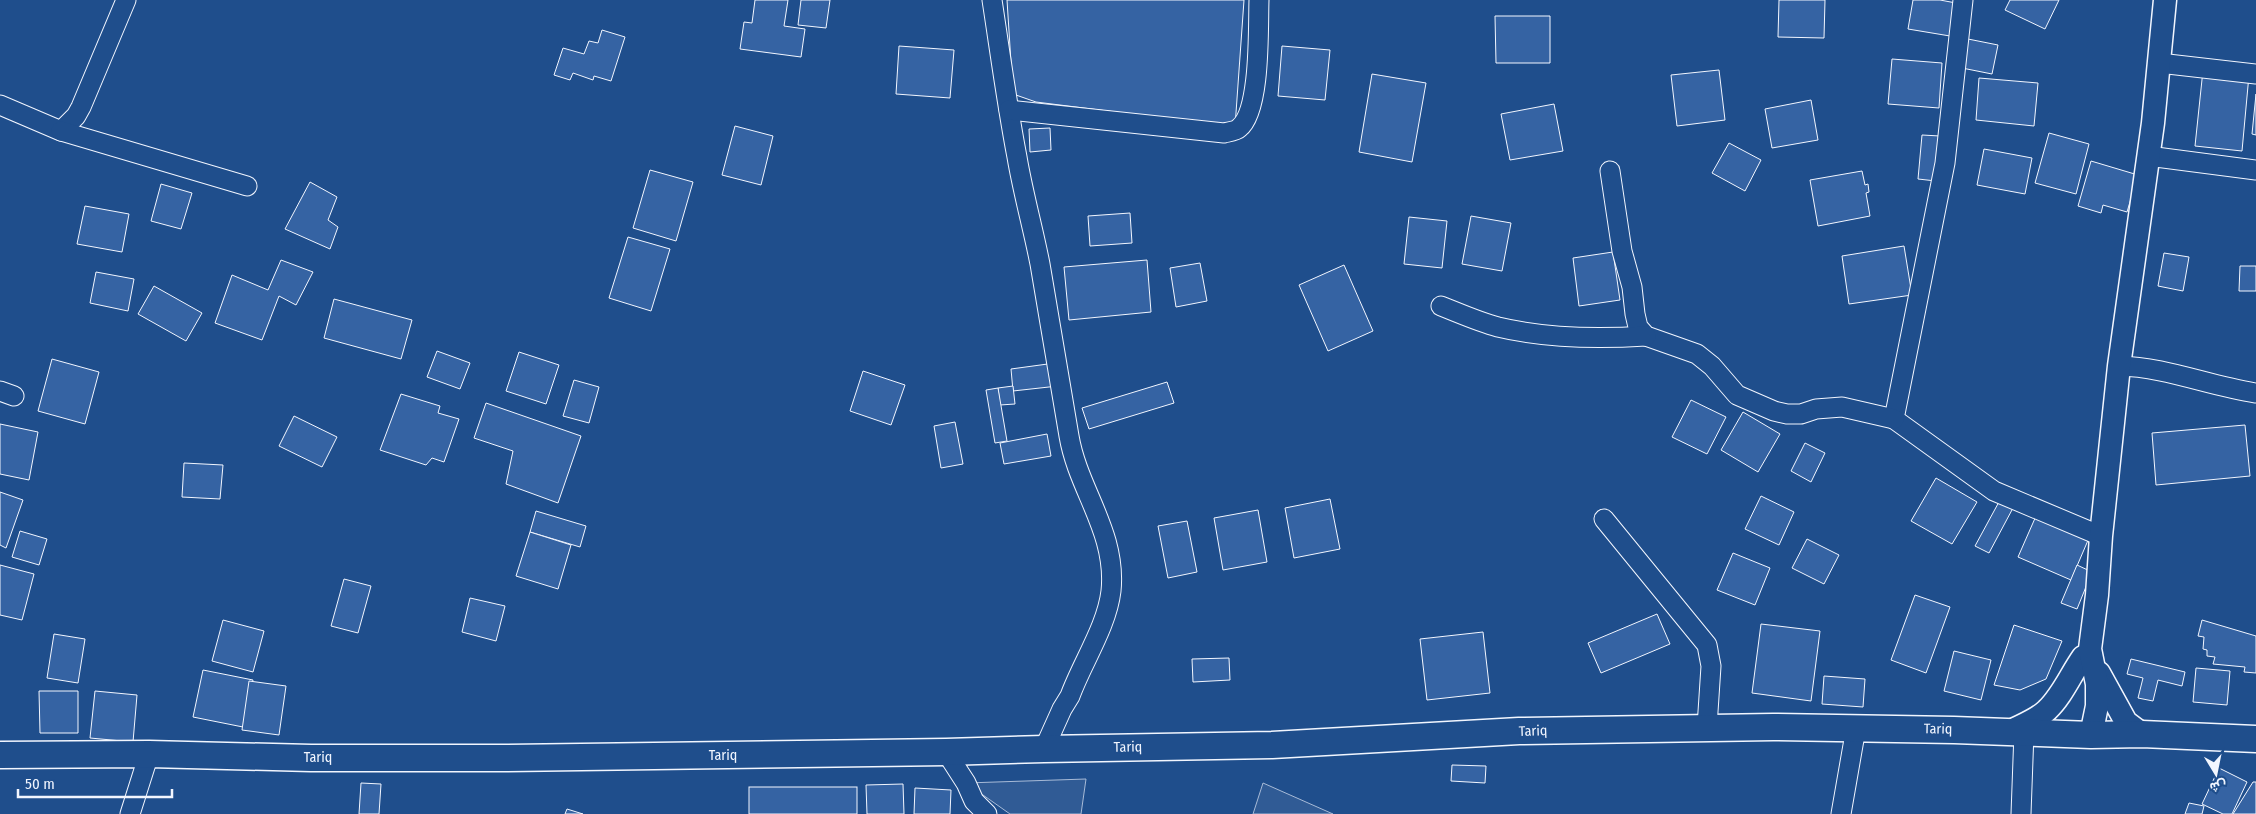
<svg xmlns="http://www.w3.org/2000/svg" width="2256" height="814" font-family="'Fira Sans Condensed',Vazirmatn,sans-serif">
	<rect width="100%" height="100%" fill="#1f4e8c"/>
	<!-- built -->
	<g fill="#305b95" stroke="#a8bbd7">
		<path d="M 1086,779 L 1081,814 L 1010,814 L 966,783 Z"/>
		<path d="M 1263,783 L 1333,814 L 1253,814 Z"/>
	</g>
	<!-- building -->
	<g fill="#3563a3" stroke="#f2f6ff">
		<path d="M 755,0 L 788,0 L 784,26 L 805,29 L 801,57 L 740,49 L 744,22 L 752,23 Z"/>
		<path d="M 801,0 L 830,0 L 826,28 L 798,25 Z"/>
		<path d="M 1007,0 L 1244,0 L 1235,127 L 1036,102 L 1013,94 Z"/>
		<path d="M 1779,0 L 1825,0 L 1824,38 L 1778,37 Z"/>
		<path d="M 1913,0 L 1940,0 L 1956,3 L 1950,36 L 1908,29 Z"/>
		<path d="M 2010,0 L 2059,0 L 2045,29 L 2005,10 Z"/>
		<path d="M 1495,16 L 1550,16 L 1550,63 L 1496,63 Z"/>
		<path d="M 602,30 L 625,37 L 611,81 L 594,76 L 593,80 L 573,73 L 570,80 L 554,75 L 563,48 L 584,54 L 589,41 L 598,43 Z"/>
		<path d="M 1968,39 L 1998,45 L 1992,74 L 1962,68 Z"/>
		<path d="M 899,46 L 954,50 L 950,98 L 896,94 Z"/>
		<path d="M 1282,46 L 1330,50 L 1325,100 L 1278,96 Z"/>
		<path d="M 1892,59 L 1942,63 L 1939,108 L 1888,104 Z"/>
		<path d="M 1719,70 L 1725,120 L 1677,126 L 1671,75 Z"/>
		<path d="M 2203,70 L 2249,75 L 2242,151 L 2195,146 Z"/>
		<path d="M 1372,74 L 1426,83 L 1412,162 L 1359,152 Z"/>
		<path d="M 1979,78 L 2038,83 L 2034,126 L 1976,120 Z"/>
		<path d="M 2256,94 L 2256,135 L 2252,134 Z"/>
		<path d="M 1811,100 L 1818,140 L 1772,148 L 1765,109 Z"/>
		<path d="M 1554,104 L 1563,151 L 1510,160 L 1501,114 Z"/>
		<path d="M 735,126 L 773,136 L 761,185 L 722,175 Z"/>
		<path d="M 1050,128 L 1051,150 L 1030,152 L 1029,129 Z"/>
		<path d="M 2049,133 L 2089,144 L 2076,194 L 2035,183 Z"/>
		<path d="M 1922,135 L 1940,136 L 1936,181 L 1918,179 Z"/>
		<path d="M 1729,143 L 1761,160 L 1745,191 L 1712,173 Z"/>
		<path d="M 1984,149 L 2032,158 L 2025,194 L 1977,185 Z"/>
		<path d="M 2091,161 L 2138,175 L 2127,212 L 2103,205 L 2101,213 L 2078,206 Z"/>
		<path d="M 650,170 L 693,182 L 676,241 L 633,228 Z"/>
		<path d="M 1862,171 L 1865,185 L 1868,184 L 1869,192 L 1866,193 L 1870,216 L 1818,226 L 1810,180 Z"/>
		<path d="M 310,182 L 337,197 L 328,220 L 338,227 L 330,249 L 285,229 Z"/>
		<path d="M 161,184 L 192,193 L 181,229 L 151,221 Z"/>
		<path d="M 85,206 L 129,214 L 122,252 L 77,244 Z"/>
		<path d="M 1130,213 L 1132,243 L 1090,246 L 1088,216 Z"/>
		<path d="M 1471,216 L 1511,223 L 1502,271 L 1462,264 Z"/>
		<path d="M 1409,217 L 1447,221 L 1442,268 L 1404,264 Z"/>
		<path d="M 628,237 L 670,249 L 651,311 L 609,298 Z"/>
		<path d="M 1904,246 L 1912,295 L 1849,304 L 1842,256 Z"/>
		<path d="M 1613,252 L 1620,300 L 1579,306 L 1573,258 Z"/>
		<path d="M 2164,253 L 2189,257 L 2183,291 L 2158,286 Z"/>
		<path d="M 281,260 L 313,272 L 296,305 L 279,296 L 262,340 L 215,323 L 232,275 L 268,290 Z"/>
		<path d="M 1147,260 L 1151,312 L 1069,320 L 1064,267 Z"/>
		<path d="M 1200,263 L 1207,301 L 1176,307 L 1170,268 Z"/>
		<path d="M 1344,265 L 1373,331 L 1328,351 L 1299,285 Z"/>
		<path d="M 2240,266 L 2256,266 L 2256,291 L 2239,291 Z"/>
		<path d="M 96,272 L 134,279 L 128,311 L 90,303 Z"/>
		<path d="M 154,286 L 202,313 L 186,341 L 138,314 Z"/>
		<path d="M 334,299 L 412,320 L 401,359 L 324,338 Z"/>
		<path d="M 437,351 L 470,363 L 460,389 L 427,377 Z"/>
		<path d="M 519,352 L 559,365 L 546,404 L 506,391 Z"/>
		<path d="M 52,359 L 99,372 L 85,424 L 38,411 Z"/>
		<path d="M 1055,363 L 1058,386 L 1013,391 L 1011,369 Z"/>
		<path d="M 863,371 L 905,385 L 891,425 L 850,411 Z"/>
		<path d="M 574,380 L 599,387 L 589,423 L 563,416 Z"/>
		<path d="M 1167,382 L 1174,403 L 1089,429 L 1082,408 Z"/>
		<path d="M 1013,386 L 1015,404 L 1000,405 L 998,388 Z"/>
		<path d="M 998,388 L 1007,441 L 995,443 L 986,390 Z"/>
		<path d="M 401,394 L 440,406 L 438,413 L 459,419 L 444,462 L 432,458 L 426,465 L 380,450 Z"/>
		<path d="M 1691,400 L 1726,417 L 1707,454 L 1672,437 Z"/>
		<path d="M 486,403 L 581,436 L 558,503 L 506,484 L 513,451 L 474,438 Z"/>
		<path d="M 1743,412 L 1780,434 L 1758,472 L 1721,450 Z"/>
		<path d="M 294,416 L 337,437 L 322,467 L 279,446 Z"/>
		<path d="M 955,422 L 963,464 L 941,468 L 934,426 Z"/>
		<path d="M 0,424 L 38,432 L 29,480 L 0,474 Z"/>
		<path d="M 2245,425 L 2250,476 L 2156,485 L 2152,433 Z"/>
		<path d="M 1047,434 L 1051,456 L 1004,464 L 1000,443 Z"/>
		<path d="M 1805,443 L 1825,453 L 1811,482 L 1791,471 Z"/>
		<path d="M 184,463 L 223,465 L 220,499 L 182,497 Z"/>
		<path d="M 1936,478 L 1977,502 L 1952,544 L 1911,521 Z"/>
		<path d="M 0,492 L 23,500 L 6,548 L 0,545 Z"/>
		<path d="M 1761,496 L 1794,512 L 1779,545 L 1745,529 Z"/>
		<path d="M 1330,499 L 1340,549 L 1294,558 L 1285,508 Z"/>
		<path d="M 2000,500 L 2013,508 L 1989,553 L 1975,546 Z"/>
		<path d="M 1258,510 L 1267,562 L 1223,570 L 1214,518 Z"/>
		<path d="M 536,511 L 586,526 L 580,547 L 530,532 Z"/>
		<path d="M 2036,516 L 2089,538 L 2071,580 L 2018,557 Z"/>
		<path d="M 1187,521 L 1197,572 L 1168,578 L 1158,526 Z"/>
		<path d="M 20,531 L 47,539 L 39,565 L 12,557 Z"/>
		<path d="M 530,532 L 571,545 L 558,589 L 516,576 Z"/>
		<path d="M 1807,539 L 1839,555 L 1824,584 L 1792,568 Z"/>
		<path d="M 1733,553 L 1770,568 L 1755,605 L 1717,590 Z"/>
		<path d="M 0,565 L 34,574 L 22,620 L 0,615 Z"/>
		<path d="M 2077,565 L 2092,572 L 2077,609 L 2061,603 Z"/>
		<path d="M 344,579 L 371,586 L 358,633 L 331,626 Z"/>
		<path d="M 1915,595 L 1950,607 L 1926,673 L 1891,660 Z"/>
		<path d="M 470,598 L 505,606 L 496,641 L 462,632 Z"/>
		<path d="M 1657,614 L 1670,644 L 1601,673 L 1588,643 Z"/>
		<path d="M 223,620 L 264,631 L 253,672 L 212,661 Z"/>
		<path d="M 2202,620 L 2256,636 L 2256,673 L 2244,672 L 2245,667 L 2213,664 L 2215,657 L 2207,656 L 2207,650 L 2203,649 L 2204,637 L 2198,636 Z"/>
		<path d="M 1761,624 L 1820,631 L 1811,701 L 1752,693 Z"/>
		<path d="M 2014,625 L 2062,641 L 2046,679 L 2020,690 L 1994,685 Z"/>
		<path d="M 1483,632 L 1490,693 L 1427,700 L 1420,639 Z"/>
		<path d="M 54,634 L 85,639 L 78,683 L 47,678 Z"/>
		<path d="M 1954,651 L 1991,660 L 1981,700 L 1944,691 Z"/>
		<path d="M 1229,658 L 1230,680 L 1193,682 L 1192,659 Z"/>
		<path d="M 2131,659 L 2185,672 L 2182,686 L 2158,680 L 2153,701 L 2138,698 L 2143,678 L 2127,674 Z"/>
		<path d="M 2196,668 L 2230,671 L 2227,705 L 2193,702 Z"/>
		<path d="M 203,670 L 253,680 L 243,727 L 193,717 Z"/>
		<path d="M 1824,676 L 1865,679 L 1863,707 L 1822,704 Z"/>
		<path d="M 249,681 L 286,686 L 279,735 L 242,730 Z"/>
		<path d="M 39,691 L 78,691 L 78,733 L 40,733 Z"/>
		<path d="M 95,691 L 137,695 L 133,742 L 90,738 Z"/>
		<path d="M 1452,765 L 1486,766 L 1485,783 L 1451,781 Z"/>
		<path d="M 2219,768 L 2247,782 L 2232,814 L 2223,814 L 2202,804 Z"/>
		<path d="M 2253,782 L 2256,782 L 2256,814 L 2233,814 Z"/>
		<path d="M 361,783 L 381,784 L 379,814 L 359,814 Z"/>
		<path d="M 903,784 L 904,814 L 867,814 L 866,785 Z"/>
		<rect x="749" y="787" width="108" height="27"/>
		<path d="M 915,788 L 951,790 L 950,814 L 914,814 Z"/>
		<path d="M 2189,803 L 2204,806 L 2202,814 L 2185,814 Z"/>
		<path d="M 567,809 L 583,814 L 565,814 Z"/>
	</g>
	<g fill="none" stroke-linecap="round" stroke-linejoin="round">
		<!-- minor casing -->
		<g stroke="#f2f6ff" stroke-width="21">
			<g id="minor">
				<path d="M 992,0 C 1000,52 1007,105 1017,157 C 1023,193 1033,228 1040,264 C 1050,321 1059,379 1069,436 C 1078,490 1117,532 1111,591 C 1107,626 1082,663 1070,696 L 1062,709 L 1044,749"/>
				<path d="M 1963,0 L 1945,163 L 1894,419 L 1994,491 L 2101,536"/>
				<path d="M 2159,63 L 2256,74"/>
				<path d="M 0,105 L 61,131 L 76,116 L 81,107 L 126,0"/>
				<path d="M 1009,110 L 1224,133 C 1228,132 1236,131 1239,128 C 1261,111 1258,27 1259,0"/>
				<path d="M 61,131 L 247,186"/>
				<path d="M 2148,156 L 2256,170"/>
				<path d="M 1610,171 L 1622,251 L 1632,287 L 1635,314 L 1638,327 L 1646,336 L 1697,354 L 1712,366 L 1737,395 L 1774,411 L 1787,414 L 1801,414 L 1816,409 L 1842,407 L 1894,419"/>
				<path d="M 1441,306 C 1459,313 1479,322 1498,327 C 1544,338 1600,339 1646,336"/>
				<path d="M 2119,366 C 2166,367 2209,386 2256,393"/>
				<path d="M 0,391 L 14,396"/>
				<path d="M 1604,519 L 1707,645 L 1711,666 L 1707,727"/>
				<path d="M 946,752 L 966,783 L 974,801 L 987,814"/>
				<path d="M 130,814 L 149,754"/>
				<path d="M 1841,814 L 1856,728"/>
				<path d="M 2021,814 L 2024,732"/>
			</g>
		</g>
		<!-- tertiary casing -->
		<g stroke="#f2f6ff" stroke-width="25">
			<g id="tertiary">
				<path d="M 2099,673 L 2126,722 L 2142,734"/>
				<path d="M 2009,732 C 2022,725 2037,720 2047,710 C 2062,696 2071,674 2083,657"/>
				<path d="M 2091,735 L 2097,706 L 2097,684 L 2090,649 L 2097,595 L 2101,536 L 2119,366 L 2153,123 L 2165,0"/>
			</g>
		</g>
		<!-- secondary casing -->
		<g stroke="#f2f6ff" stroke-width="29">
			<path id="secondary" d="M 0,755 L 149,754 L 311,758 L 505,758 L 946,752 L 1044,749 L 1272,745 L 1519,731 L 1773,727 L 1954,730 L 2091,735 L 2142,734 L 2256,739"/>
		</g>
		<!-- minor -->
		<use href="#minor" stroke="#1f4e8c" stroke-width="19"/>
		<!-- tertiary -->
		<use href="#tertiary" stroke="#1f4e8c" stroke-width="22"/>
		<!-- secondary -->
		<use href="#secondary" stroke="#1f4e8c" stroke-width="26"/>
	</g>
	<g text-anchor="middle" dominant-baseline="central" stroke-width="4" stroke-linejoin="round" paint-order="stroke">
		<!-- street labels -->
		<g font-size="14" fill="#f2f6ff" stroke="#1f4e8c">
			<text transform="translate(1938 729) rotate(1)">Tariq</text>
			<text transform="translate(1533 731) rotate(-2)">Tariq</text>
			<text transform="translate(1128 747) rotate(-1)">Tariq</text>
			<text x="723" y="755">Tariq</text>
			<text x="318" y="757">Tariq</text>
		</g>
	</g>
	<!-- north arrow -->
	<g transform="translate(2216 774) rotate(170)" stroke="#1f4e8c" stroke-width="4" paint-order="stroke">
	<path d="M0-4L9 19L0 12L-9 19Z" fill="#f2f6ff"/>
	<text y="-8" font-size="14" font-weight="bold" text-anchor="middle" fill="#f2f6ff">ش</text>
	</g>
	<!-- scale -->
	<path d="M18 789v8h154v-8" fill="none" stroke="#f2f6ff" stroke-width="2.5"/>
	<text x="25" y="789" font-size="15" fill="#f2f6ff" stroke="#1f4e8c" stroke-width="4" paint-order="stroke">50 m</text>
</svg>
